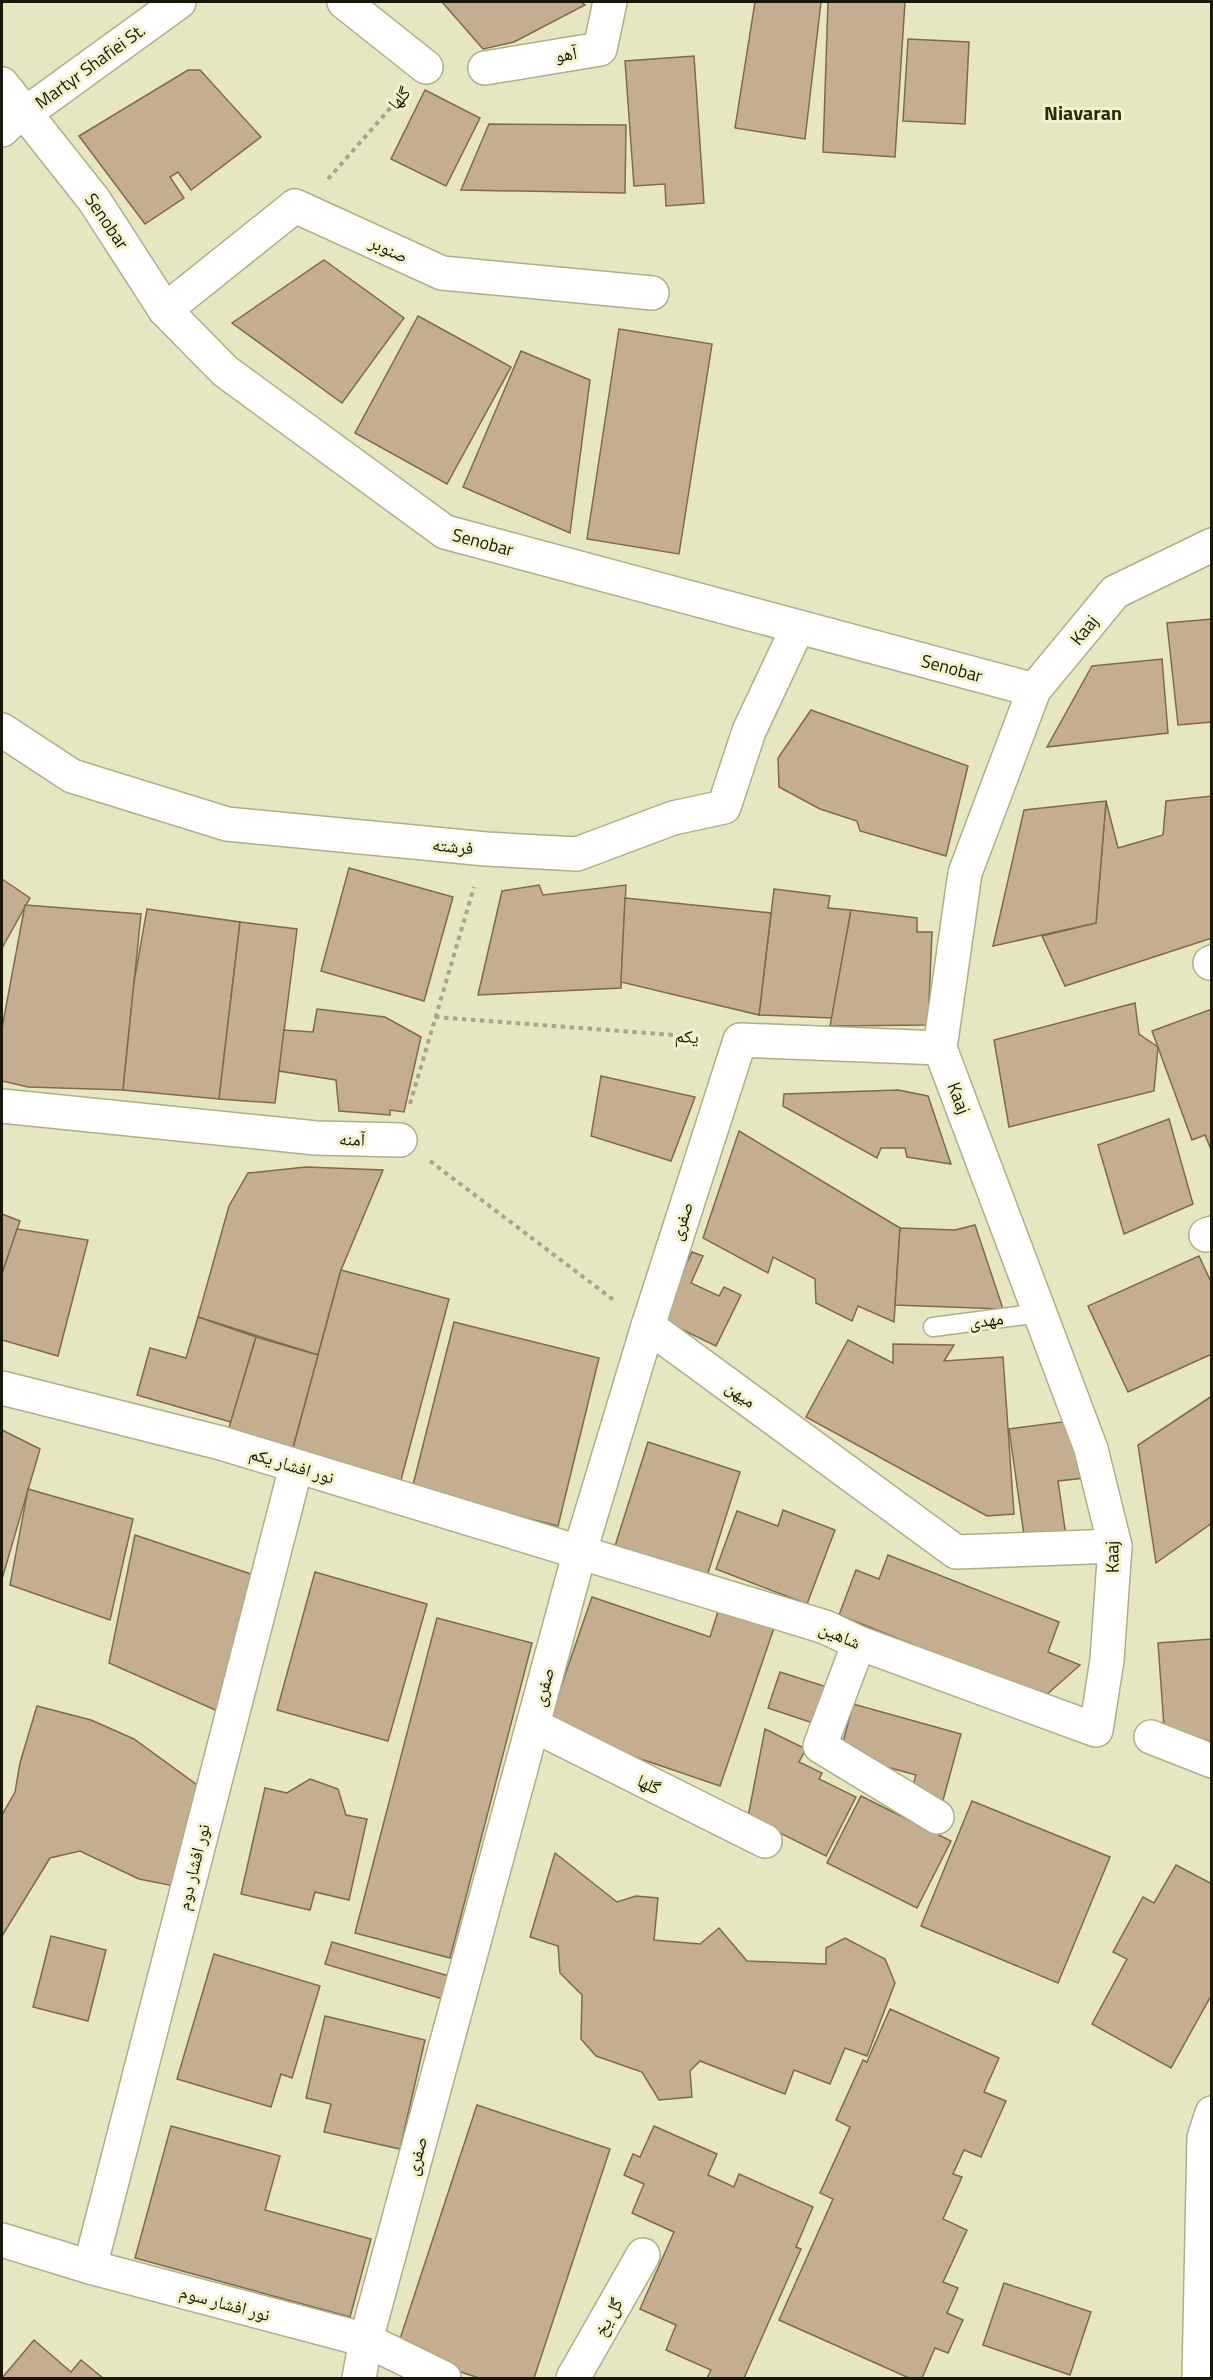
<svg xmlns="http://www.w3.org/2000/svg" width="1213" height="2380" font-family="'Titillium Web','Noto Naskh Arabic',sans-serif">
	<rect width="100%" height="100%" fill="#e6e6c0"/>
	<!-- building -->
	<g fill="#c4ae8f" stroke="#7e6a4d" stroke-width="1.5">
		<path d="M 442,2 L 581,2 L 585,5 L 514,42 L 483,49 Z"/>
		<path d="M 755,2 L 821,2 L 805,139 L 735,128 Z"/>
		<path d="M 828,2 L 905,2 L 895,157 L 823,152 Z"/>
		<path d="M 908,39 L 969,42 L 965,124 L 903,121 Z"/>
		<path d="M 694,56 L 704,203 L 666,206 L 665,184 L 634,186 L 625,61 Z"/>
		<path d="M 188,70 L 200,70 L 261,137 L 191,190 L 178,172 L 170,177 L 184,198 L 145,224 L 79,136 Z"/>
		<path d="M 425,90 L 480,118 L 446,186 L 391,159 Z"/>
		<path d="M 489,124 L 626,125 L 625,193 L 461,190 Z"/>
		<path d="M 324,260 L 404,318 L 342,403 L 232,323 Z"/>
		<path d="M 418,316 L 511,367 L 447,484 L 355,433 Z"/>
		<path d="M 619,329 L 712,344 L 679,554 L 587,539 Z"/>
		<path d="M 521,351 L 590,380 L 570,533 L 463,487 Z"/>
		<path d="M 1212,619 L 1212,722 L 1178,725 L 1167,623 Z"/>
		<path d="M 1162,659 L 1168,733 L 1047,747 L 1092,666 Z"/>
		<path d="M 811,710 L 968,766 L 946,856 L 860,831 L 857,821 L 820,809 L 779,787 L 778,758 Z"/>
		<path d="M 1212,796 L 1212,938 L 1065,986 L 1042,936 L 1096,923 L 1106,801 L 1118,848 L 1163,835 L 1166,801 Z"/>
		<path d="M 1106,801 L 1096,923 L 993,946 L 1024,810 Z"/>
		<path d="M 349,868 L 453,897 L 424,1001 L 321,971 Z"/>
		<path d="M 2,879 L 30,898 L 2,948 Z"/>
		<path d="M 539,885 L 543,895 L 626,885 L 621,988 L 478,995 L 502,891 Z"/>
		<path d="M 774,889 L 830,896 L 828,908 L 851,910 L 832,1018 L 759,1015 Z"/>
		<path d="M 625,898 L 771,913 L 759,1015 L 621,982 Z"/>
		<path d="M 25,905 L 141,914 L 123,1090 L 28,1087 L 2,1081 L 2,1028 Z"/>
		<path d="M 147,909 L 240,922 L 219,1099 L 123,1090 L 134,982 Z"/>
		<path d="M 851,910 L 917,918 L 917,932 L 932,932 L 928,1025 L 830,1026 Z"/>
		<path d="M 240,922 L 297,929 L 275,1103 L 219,1099 Z"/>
		<path d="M 1135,1003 L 1139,1034 L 1158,1047 L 1154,1091 L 1009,1127 L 994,1040 Z"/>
		<path d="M 317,1009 L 385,1017 L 421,1037 L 404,1112 L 390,1110 L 390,1115 L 339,1111 L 336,1080 L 279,1071 L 284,1030 L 313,1032 Z"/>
		<path d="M 1212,1009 L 1212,1152 L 1205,1135 L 1192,1140 L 1152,1031 Z"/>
		<path d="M 601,1076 L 695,1097 L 671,1161 L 591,1136 Z"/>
		<path d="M 898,1090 L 928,1096 L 951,1164 L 907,1157 L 905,1148 L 881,1148 L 877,1158 L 783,1106 L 784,1094 Z"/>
		<path d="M 1169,1119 L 1193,1204 L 1124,1234 L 1098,1145 Z"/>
		<path d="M 739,1131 L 900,1228 L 894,1322 L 858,1306 L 852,1321 L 816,1303 L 815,1279 L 773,1257 L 768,1273 L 703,1238 Z"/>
		<path d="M 306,1167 L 383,1170 L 341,1270 L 318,1355 L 198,1317 L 229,1206 L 248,1173 Z"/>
		<path d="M 2,1214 L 20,1221 L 2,1274 Z"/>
		<path d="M 975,1225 L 1003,1309 L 895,1305 L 900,1228 L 955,1230 Z"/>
		<path d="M 17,1229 L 88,1240 L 58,1356 L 2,1340 L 2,1274 Z"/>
		<path d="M 692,1252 L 703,1256 L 691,1283 L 719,1296 L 724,1287 L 741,1295 L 716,1346 L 660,1319 Z"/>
		<path d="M 1199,1256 L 1212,1284 L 1212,1354 L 1128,1392 L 1088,1306 Z"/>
		<path d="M 341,1270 L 449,1299 L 401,1480 L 292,1451 Z"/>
		<path d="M 198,1317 L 256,1337 L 231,1422 L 137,1395 L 150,1348 L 186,1358 Z"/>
		<path d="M 454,1322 L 599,1358 L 558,1526 L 412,1489 Z"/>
		<path d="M 256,1337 L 318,1355 L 292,1451 L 228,1431 Z"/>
		<path d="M 848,1340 L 893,1363 L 893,1344 L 954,1345 L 944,1361 L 1003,1357 L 1014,1514 L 987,1516 L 806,1417 Z"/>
		<path d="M 1212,1396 L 1212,1523 L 1156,1563 L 1138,1445 Z"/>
		<path d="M 1077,1420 L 1085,1478 L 1058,1481 L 1066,1536 L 1025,1542 L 1009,1429 Z"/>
		<path d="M 2,1430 L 40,1449 L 2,1579 Z"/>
		<path d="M 648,1442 L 740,1472 L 707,1576 L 615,1546 Z"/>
		<path d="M 28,1489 L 133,1519 L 110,1620 L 10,1585 Z"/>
		<path d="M 783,1510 L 835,1530 L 807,1604 L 716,1569 L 737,1511 L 778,1526 Z"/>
		<path d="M 135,1535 L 254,1575 L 222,1713 L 109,1663 Z"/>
		<path d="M 888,1555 L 1059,1622 L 1048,1652 L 1080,1665 L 1044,1697 L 839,1615 L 856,1570 L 879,1579 Z"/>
		<path d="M 315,1572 L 427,1604 L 388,1741 L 277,1710 Z"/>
		<path d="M 592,1597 L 710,1637 L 721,1602 L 776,1622 L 720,1786 L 547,1727 Z"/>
		<path d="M 437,1618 L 532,1643 L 450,1958 L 355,1933 Z"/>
		<path d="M 1212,1639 L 1212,1742 L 1164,1727 L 1158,1643 Z"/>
		<path d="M 780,1672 L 833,1689 L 822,1726 L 768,1708 Z"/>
		<path d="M 853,1704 L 961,1734 L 942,1804 L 910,1795 L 916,1775 L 840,1754 Z"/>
		<path d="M 37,1706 L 91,1720 L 134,1739 L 200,1787 L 174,1886 L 139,1879 L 80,1851 L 50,1858 L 2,1936 L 2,1815 L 15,1792 L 20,1763 Z"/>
		<path d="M 765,1729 L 806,1749 L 799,1762 L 822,1773 L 819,1779 L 856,1797 L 826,1856 L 748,1817 Z"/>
		<path d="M 310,1779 L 338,1789 L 346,1815 L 367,1819 L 349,1900 L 315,1892 L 310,1910 L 241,1894 L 265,1788 L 287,1793 Z"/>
		<path d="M 861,1796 L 951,1841 L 917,1908 L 827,1863 Z"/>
		<path d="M 972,1801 L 1110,1857 L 1058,1983 L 921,1926 Z"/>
		<path d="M 555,1853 L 617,1902 L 636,1896 L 658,1898 L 654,1940 L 700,1944 L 719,1928 L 747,1961 L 826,1964 L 826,1948 L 845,1938 L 885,1959 L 895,1983 L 867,2056 L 845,2048 L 830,2084 L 794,2070 L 785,2094 L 700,2061 L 690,2071 L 692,2097 L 659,2100 L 642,2072 L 596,2056 L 581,2039 L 582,1995 L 560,1973 L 558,1946 L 530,1937 Z"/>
		<path d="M 1176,1865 L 1212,1884 L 1212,1994 L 1171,2068 L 1092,2024 L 1127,1959 L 1113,1952 L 1143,1897 L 1154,1903 Z"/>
		<path d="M 51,1936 L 106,1950 L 88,2021 L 33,2007 Z"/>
		<path d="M 332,1942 L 449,1976 L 443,1999 L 325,1964 Z"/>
		<path d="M 214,1954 L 320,1986 L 292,2078 L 281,2074 L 271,2107 L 177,2079 Z"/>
		<path d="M 890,2009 L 999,2058 L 984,2092 L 1006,2101 L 981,2157 L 964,2150 L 953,2174 L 962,2177 L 943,2219 L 967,2230 L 943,2282 L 958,2288 L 947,2313 L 963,2320 L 948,2353 L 935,2348 L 922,2378 L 909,2378 L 779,2320 L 833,2199 L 820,2193 L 850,2127 L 836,2120 L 863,2060 L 867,2062 Z"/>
		<path d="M 325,2016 L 425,2040 L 400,2149 L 324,2132 L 331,2104 L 306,2098 Z"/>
		<path d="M 477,2105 L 610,2149 L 534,2378 L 479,2378 L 396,2351 Z"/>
		<path d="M 171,2126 L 280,2156 L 265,2210 L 371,2239 L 350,2317 L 135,2258 Z"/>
		<path d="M 654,2126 L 717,2154 L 708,2175 L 734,2187 L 739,2174 L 813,2207 L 796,2247 L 801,2249 L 744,2378 L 707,2378 L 711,2370 L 666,2350 L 676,2325 L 640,2309 L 674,2232 L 632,2213 L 644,2184 L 624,2175 L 633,2154 L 640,2157 Z"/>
		<path d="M 1004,2283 L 1091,2312 L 1070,2375 L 983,2345 Z"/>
		<path d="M 34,2340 L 71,2372 L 81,2360 L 103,2378 L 2,2378 Z"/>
	</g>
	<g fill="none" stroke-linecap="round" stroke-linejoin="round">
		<!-- service casing -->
		<g stroke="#aeae8a" stroke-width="21">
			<path id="service" d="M 933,1327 L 1040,1313"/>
		</g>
		<!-- minor casing -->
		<g stroke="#aeae8a" stroke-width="36">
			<g id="minor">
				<path d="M 344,2 L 426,67"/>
				<path d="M 485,68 L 600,49 L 610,2"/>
				<path d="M 2,84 L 94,200 L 165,310 L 225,371 L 445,532 L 1034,690"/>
				<path d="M 2,130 L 23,110 L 30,110 L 179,2"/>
				<path d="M 165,310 L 295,206 L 442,273 L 652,293"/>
				<path d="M 2,730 L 72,776 L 227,824 L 486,849 L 577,854 L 673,818 L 724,807 L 749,731 L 798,627"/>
				<path d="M 1210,963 L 1212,962"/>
				<path d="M 2,1106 L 316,1138 L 400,1140"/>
				<path d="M 1206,1235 L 1212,1233"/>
				<path d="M 648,1326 L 956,1552 L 1115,1546"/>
				<path d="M 2,1388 L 221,1443 L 825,1627 L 859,1643 L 1096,1730 L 1107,1660 L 1115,1546 L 1091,1449 L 940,1048 L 965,873 L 1034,690 L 1115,592 L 1212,545"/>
				<path d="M 859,1643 L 820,1746 L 937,1817"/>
				<path d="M 533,1725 L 765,1841"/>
				<path d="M 1151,1737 L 1212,1761"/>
				<path d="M 2,2240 L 90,2267 L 366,2340 L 444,2378"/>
				<path d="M 90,2267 L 296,1467"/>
				<path d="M 359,2378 L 366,2340 L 580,1551 L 648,1326 L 740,1040 L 940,1048"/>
				<path d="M 573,2378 L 643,2255"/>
				<path d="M 1199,2378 L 1204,2138 L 1212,2113"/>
			</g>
		</g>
		<!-- path -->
		<g stroke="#a7a788" stroke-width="4" stroke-dasharray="4.5 4.5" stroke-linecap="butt">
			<path d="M 328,179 L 401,96"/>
			<path d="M 435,1017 L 700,1037"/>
			<path d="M 410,1104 L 474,887"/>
			<path d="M 430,1161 L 615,1301"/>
		</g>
		<!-- service -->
		<use href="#service" stroke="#fff" stroke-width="18"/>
		<!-- minor -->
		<use href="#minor" stroke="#fff" stroke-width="33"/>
	</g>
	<g text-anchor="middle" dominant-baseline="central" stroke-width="6" stroke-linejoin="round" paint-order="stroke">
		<!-- street labels -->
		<g font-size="18" fill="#18170a" stroke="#f3f3cd">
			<text transform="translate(566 54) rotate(-9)">آهو</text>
			<text transform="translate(90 66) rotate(-36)">Martyr Shafiei St.</text>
			<text transform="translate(399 98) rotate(-49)">گلها</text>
			<text transform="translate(107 221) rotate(56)">Senobar</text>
			<text transform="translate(389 249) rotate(25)">صنوبر</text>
			<text transform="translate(483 542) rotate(15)">Senobar</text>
			<text transform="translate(1084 630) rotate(-51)">Kaaj</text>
			<text transform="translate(952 668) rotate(15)">Senobar</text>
			<text transform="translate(453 846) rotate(6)">فرشته</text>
			<text transform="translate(687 1036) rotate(4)">یکم</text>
			<text transform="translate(959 1098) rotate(69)">Kaaj</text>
			<text transform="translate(352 1139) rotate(2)">آمنه</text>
			<text transform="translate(681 1221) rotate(-72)">صفری</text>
			<text transform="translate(986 1320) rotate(-8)">مهدی</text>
			<text transform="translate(741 1394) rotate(36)">میهن</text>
			<text transform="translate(292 1465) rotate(17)">نور افشار یکم</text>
			<text transform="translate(1112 1557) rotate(-91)">Kaaj</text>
			<text transform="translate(840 1635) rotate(23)">شاهین</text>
			<text transform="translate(543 1687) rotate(-75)">صفری</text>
			<text transform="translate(649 1784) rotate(26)">گلها</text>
			<text transform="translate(193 1867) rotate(-76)">نور افشار دوم</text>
			<text transform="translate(416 2156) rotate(-75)">صفری</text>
			<text transform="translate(225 2303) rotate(15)">نور افشار سوم</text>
			<text transform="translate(608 2317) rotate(-61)">گل یخ</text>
		</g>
		<!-- neighbourhood labels -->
		<g font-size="20" font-weight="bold" fill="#2c2b0a" stroke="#f3f3cd">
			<text x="1083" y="112">Niavaran</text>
		</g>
	</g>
	<!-- border -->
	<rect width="1213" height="2380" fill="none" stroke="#18170a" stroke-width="6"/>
</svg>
